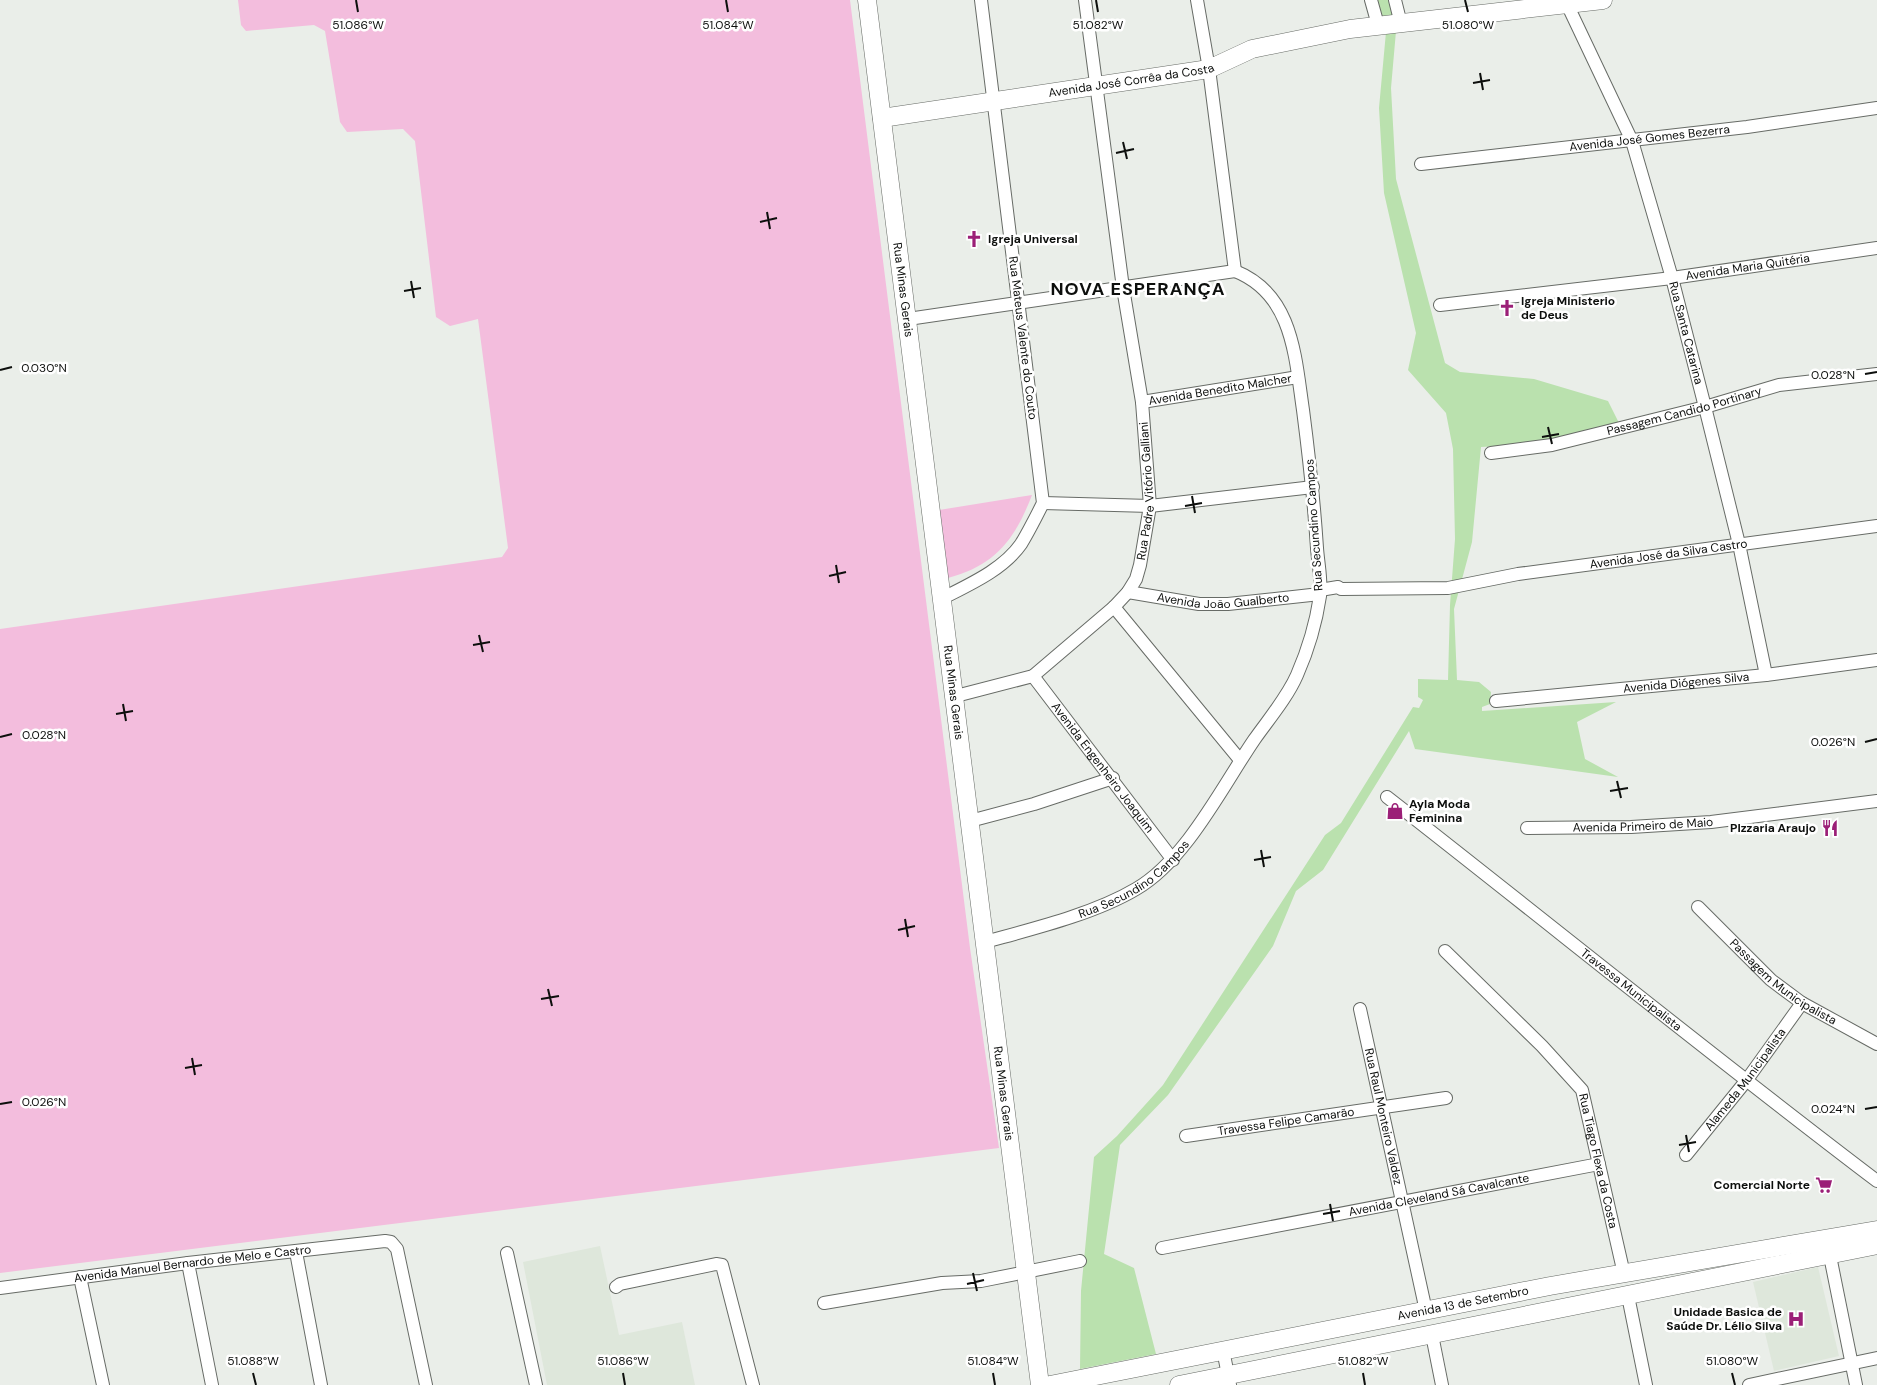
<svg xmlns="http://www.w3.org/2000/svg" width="1877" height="1385" font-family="'DM Sans',sans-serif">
	<rect width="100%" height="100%" fill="#eaeee9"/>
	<!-- built -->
	<g fill="#dee7db">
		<path d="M 600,1246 L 619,1335 L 682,1322 L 695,1385 L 547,1385 L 523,1262 Z"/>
		<path d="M 1818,1267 L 1839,1356 L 1774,1371 L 1753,1282 Z"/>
	</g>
	<!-- green -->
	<g fill="#f3bddd">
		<path d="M 238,0 L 850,0 L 970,948 L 999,1148 L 0,1273 L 0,629 L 502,557 L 508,548 L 478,319 L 450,326 L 436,317 L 415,141 L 403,129 L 347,132 L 340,122 L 325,31 L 314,25 L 246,31 L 241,25 Z"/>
		<path d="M 1032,495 C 1015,539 996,565 948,578 L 939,510 Z"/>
	</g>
	<!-- water -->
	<g fill="#bae1ae">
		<path d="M 1377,0 L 1389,0 L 1394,19 L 1384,20 Z"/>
		<path d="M 1396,31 L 1391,88 L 1396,179 L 1445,363 L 1460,372 L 1534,379 L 1608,401 L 1620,425 L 1533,444 L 1481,447 L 1472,542 L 1454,609 L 1457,680 L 1479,682 L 1491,692 L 1490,704 L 1482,707 L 1482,711 L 1616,702 L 1577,722 L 1585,759 L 1618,777 L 1415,749 L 1409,731 L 1323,870 L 1296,891 L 1273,946 L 1168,1095 L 1120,1145 L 1104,1254 L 1134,1268 L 1156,1354 L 1080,1369 L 1081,1291 L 1094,1157 L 1117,1136 L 1163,1085 L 1325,835 L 1341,823 L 1413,707 L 1419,708 L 1423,700 L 1418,697 L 1418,679 L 1448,680 L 1450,605 L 1455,539 L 1453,449 L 1446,413 L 1408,370 L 1416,333 L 1384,193 L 1379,108 L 1386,32 Z"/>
	</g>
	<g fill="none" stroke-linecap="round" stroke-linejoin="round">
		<!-- street casing -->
		<g stroke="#676b66" stroke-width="14">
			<g id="street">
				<path d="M 1197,0 L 1209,69 L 1235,271"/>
				<path d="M 1371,0 L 1378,25"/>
				<path d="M 1395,0 L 1401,24"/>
				<path id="s1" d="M 1567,4 L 1632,141 L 1672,278 L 1705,407 L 1739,544 L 1766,675"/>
				<path id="s2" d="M 1421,164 L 1747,127 L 1877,108"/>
				<path id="s3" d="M 1440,305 L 1672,278 L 1877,248"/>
				<path d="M 908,319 L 1235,271"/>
				<path id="s4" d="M 1142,402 L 1298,377"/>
				<path id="s5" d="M 1491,453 L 1552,445 L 1705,407 L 1779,385 L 1877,374"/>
				<path d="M 1043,503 L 1150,506 L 1313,487"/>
				<path id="s6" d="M 1320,590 L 1338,587 L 1341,589 L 1448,588 L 1518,574 L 1877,526"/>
				<path id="s7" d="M 1128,592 L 1199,604 L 1228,604 L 1320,594"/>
				<path d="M 941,599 C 968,585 1003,570 1021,544 C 1029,531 1036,517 1043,503 L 981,0"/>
				<path d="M 1114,607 L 1240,760"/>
				<path id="s8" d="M 1033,676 L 1173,860"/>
				<path id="s9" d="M 952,697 L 1033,676 L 1114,607 L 1128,592 L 1136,579 L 1140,565 L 1150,506 L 1142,402 L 1123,288 L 1085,0"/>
				<path id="s10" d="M 1496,701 L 1766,675 L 1877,660"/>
				<path id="s11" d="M 1387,797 C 1551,925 1712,1056 1877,1181"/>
				<path d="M 970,821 L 1034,804 L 1113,778"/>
				<path id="s12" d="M 1527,828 L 1631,827 L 1711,822 L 1877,801"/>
				<path id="s13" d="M 1698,907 L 1771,980 L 1802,1003 L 1877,1044"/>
				<path id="s14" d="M 985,942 C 1032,929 1094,914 1136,889 C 1186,860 1222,787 1254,740 C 1268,720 1287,698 1297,675 C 1308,650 1316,623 1320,596 C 1322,581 1318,563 1317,548 C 1314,502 1309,456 1303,410 C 1295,356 1293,294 1235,271"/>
				<path id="s15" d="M 1445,951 L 1542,1046 L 1582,1090 L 1624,1274"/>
				<path id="s16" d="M 1360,1009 L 1426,1311"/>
				<path id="s17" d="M 1186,1136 L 1446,1098"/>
				<path id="s18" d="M 1686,1155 L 1746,1081 L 1802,1003"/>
				<path id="s19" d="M 1162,1248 L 1599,1164"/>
				<path d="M 296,1252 L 321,1385"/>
				<path d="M 507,1253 L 536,1385"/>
				<path d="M 1830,1256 L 1856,1385"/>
				<path d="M 188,1263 L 212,1385"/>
				<path d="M 80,1277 L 103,1385"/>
				<path d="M 616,1287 L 620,1284 L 716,1264 L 722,1265 L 753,1385"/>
				<path id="s20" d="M 0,1288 L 188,1263 L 385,1241 L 391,1242 L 397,1249 L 426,1385"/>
				<path d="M 1628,1296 L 1646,1385"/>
				<path d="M 824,1303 L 942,1283 L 981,1281 L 1080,1261"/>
				<path d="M 1432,1335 L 1442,1385"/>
				<path d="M 1223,1350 L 1230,1385"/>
				<path d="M 1749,1385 L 1877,1358"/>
			</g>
		</g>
		<!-- secondary casing -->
		<g stroke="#676b66" stroke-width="19">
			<g id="secondary">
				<path id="s21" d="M 867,0 L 1040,1385"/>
				<path id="s22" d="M 882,118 L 1209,69 L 1252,49 L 1350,29 L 1603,0"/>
				<path id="s23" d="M 1050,1385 L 1550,1286 L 1877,1230"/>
				<path d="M 1179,1385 L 1877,1245"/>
			</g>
		</g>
		<!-- street -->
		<use href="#street" stroke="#fff" stroke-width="12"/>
		<!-- secondary -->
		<use href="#secondary" stroke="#fff" stroke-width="18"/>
	</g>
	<!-- ticks -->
	<path fill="none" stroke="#0d0f0d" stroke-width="2" d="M 356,0 L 358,12M 726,0 L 728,12M 1096,0 L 1098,12M 1465,0 L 1468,12M 1480,73 L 1483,90M 1473,83 L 1490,80M 1123,142 L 1127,159M 1116,153 L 1134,149M 767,212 L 770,229M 760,222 L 777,218M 411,281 L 414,298M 404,291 L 421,288M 0,370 L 12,367M 1865,374 L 1877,372M 1548,427 L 1552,444M 1542,437 L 1559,434M 1192,496 L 1195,513M 1185,506 L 1202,503M 836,565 L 839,583M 829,576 L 846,572M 479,635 L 483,652M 473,645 L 490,642M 123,704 L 126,721M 116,714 L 133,711M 0,737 L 12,734M 1865,742 L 1877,739M 1617,781 L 1621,798M 1610,791 L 1628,788M 1261,850 L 1264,867M 1254,860 L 1271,857M 905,919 L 908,937M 898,930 L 915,926M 548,989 L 552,1006M 541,999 L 559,996M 192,1058 L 195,1075M 185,1068 L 202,1065M 0,1104 L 12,1102M 1865,1109 L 1877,1107M 1686,1135 L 1689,1152M 1679,1145 L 1696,1142M 1330,1204 L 1333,1221M 1323,1214 L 1340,1211M 973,1273 L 977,1291M 967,1284 L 984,1280M 253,1373 L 256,1385M 623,1373 L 625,1385M 993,1373 L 995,1385M 1363,1373 L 1365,1385M 1732,1373 L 1735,1385"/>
	<!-- icons -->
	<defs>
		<g id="church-bare" transform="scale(1.35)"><path d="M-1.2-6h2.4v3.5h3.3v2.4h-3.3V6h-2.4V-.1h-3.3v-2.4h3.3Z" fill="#9b1f77" stroke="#fff" stroke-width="2.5" paint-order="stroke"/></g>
		<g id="shop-bare" transform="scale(1.35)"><path d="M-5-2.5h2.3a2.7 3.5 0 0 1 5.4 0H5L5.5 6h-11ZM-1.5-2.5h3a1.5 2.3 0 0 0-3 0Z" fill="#9b1f77" stroke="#fff" stroke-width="2.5" paint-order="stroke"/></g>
		<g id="restaurant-bare" transform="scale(1.35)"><path d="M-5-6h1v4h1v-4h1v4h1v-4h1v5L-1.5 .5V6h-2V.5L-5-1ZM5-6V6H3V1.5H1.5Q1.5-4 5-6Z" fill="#9b1f77" stroke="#fff" stroke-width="2.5" paint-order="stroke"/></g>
		<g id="supermarket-bare" transform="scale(1.35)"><path d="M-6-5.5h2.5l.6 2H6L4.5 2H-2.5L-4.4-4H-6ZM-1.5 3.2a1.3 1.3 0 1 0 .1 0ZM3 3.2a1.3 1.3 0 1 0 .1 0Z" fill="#9b1f77" stroke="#fff" stroke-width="2.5" paint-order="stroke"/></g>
		<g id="hospital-bare" transform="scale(1.35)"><path d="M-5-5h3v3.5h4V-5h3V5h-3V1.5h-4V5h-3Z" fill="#9b1f77" stroke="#fff" stroke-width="2.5" paint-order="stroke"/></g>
	</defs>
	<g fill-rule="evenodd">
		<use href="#church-bare" x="974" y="239"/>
		<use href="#church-bare" x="1507" y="308"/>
		<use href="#shop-bare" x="1395" y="811"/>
		<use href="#restaurant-bare" x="1830" y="828"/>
		<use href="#supermarket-bare" x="1824" y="1185"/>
		<use href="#hospital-bare" x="1796" y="1319"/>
	</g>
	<g text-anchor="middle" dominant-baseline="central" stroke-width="5" stroke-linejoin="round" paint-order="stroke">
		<!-- street labels -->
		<g font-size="12" fill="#0d0f0d" stroke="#fff">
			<text stroke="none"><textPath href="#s22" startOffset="252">Avenida José Corrêa da Costa</textPath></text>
			<text stroke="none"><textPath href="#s2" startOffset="230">Avenida José Gomes Bezerra</textPath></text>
			<text stroke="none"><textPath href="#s3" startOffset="310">Avenida Maria Quitéria</textPath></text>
			<text stroke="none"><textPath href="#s21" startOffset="292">Rua Minas Gerais</textPath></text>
			<text stroke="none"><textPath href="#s1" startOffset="351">Rua Santa Catarina</textPath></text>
			<text transform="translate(1023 338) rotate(83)">Rua Mateus Valente do Couto</text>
			<text stroke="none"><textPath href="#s4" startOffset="79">Avenida Benedito Malcher</textPath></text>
			<text stroke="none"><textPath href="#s5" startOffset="198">Passagem Candido Portinary</textPath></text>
			<text stroke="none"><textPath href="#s9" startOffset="315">Rua Padre Vitório Galliani</textPath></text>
			<text transform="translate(1314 525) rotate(-94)">Rua Secundino Campos</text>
			<text stroke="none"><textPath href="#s6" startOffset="352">Avenida José da Silva Castro</textPath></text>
			<text stroke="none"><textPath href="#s7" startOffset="96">Avenida João Gualberto</textPath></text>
			<text stroke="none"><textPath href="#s10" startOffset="191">Avenida Diógenes Silva</textPath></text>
			<text stroke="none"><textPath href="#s21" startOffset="698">Rua Minas Gerais</textPath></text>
			<text stroke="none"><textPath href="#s8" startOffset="115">Avenida Engenheiro Joaquim</textPath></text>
			<text stroke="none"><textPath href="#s12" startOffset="116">Avenida Primeiro de Maio</textPath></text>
			<text stroke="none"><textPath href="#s14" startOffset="164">Rua Secundino Campos</textPath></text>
			<text stroke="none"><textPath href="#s13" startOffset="114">Passagem Municipalista</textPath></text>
			<text stroke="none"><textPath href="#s11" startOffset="311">Travessa Municipalista</textPath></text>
			<text stroke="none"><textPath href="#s18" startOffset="96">Alameda Municipalista</textPath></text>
			<text stroke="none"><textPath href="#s21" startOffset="1102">Rua Minas Gerais</textPath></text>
			<text stroke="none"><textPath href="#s16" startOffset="110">Rua Raul Monteiro Valdez</textPath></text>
			<text stroke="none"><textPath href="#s17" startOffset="101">Travessa Felipe Camarão</textPath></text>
			<text stroke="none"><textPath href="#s15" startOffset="268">Rua Tiago Flexa da Costa</textPath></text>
			<text stroke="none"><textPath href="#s19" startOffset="282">Avenida Cleveland Sá Cavalcante</textPath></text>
			<text stroke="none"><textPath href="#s20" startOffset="194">Avenida Manuel Bernardo de Melo e Castro</textPath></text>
			<text stroke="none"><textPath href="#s23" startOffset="421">Avenida 13 de Setembro</textPath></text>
		</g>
		<!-- poi labels -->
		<g font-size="12" font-weight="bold" fill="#0d0f0d" stroke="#fff" text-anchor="start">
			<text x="988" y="239">Igreja Universal</text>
			<text x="1521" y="301">Igreja Ministerio<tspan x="1521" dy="14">de Deus</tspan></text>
			<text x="1409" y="804">Ayla Moda<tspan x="1409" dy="14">Feminina</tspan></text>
			<text x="1816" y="828" text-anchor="end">PIzzaria Araujo</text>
			<text x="1810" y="1185" text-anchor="end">Comercial Norte</text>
			<text x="1782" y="1312" text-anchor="end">Unidade Basica de<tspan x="1782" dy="14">Saúde Dr. Lélio Silva</tspan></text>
		</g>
		<!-- district labels -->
		<g font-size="18" font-weight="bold" letter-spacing="1" fill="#0d0f0d" stroke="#fff">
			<text x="1138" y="289">NOVA ESPERANÇA</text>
		</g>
	</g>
	<g font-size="12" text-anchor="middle" fill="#0d0f0d" stroke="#fff" stroke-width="5" stroke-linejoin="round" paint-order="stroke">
		<text x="358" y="29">51.086°W</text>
		<text x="728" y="29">51.084°W</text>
		<text x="1098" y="29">51.082°W</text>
		<text x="1468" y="29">51.080°W</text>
		<text x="44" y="372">0.030°N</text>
		<text x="1833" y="379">0.028°N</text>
		<text x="44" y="739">0.028°N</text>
		<text x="1833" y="746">0.026°N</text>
		<text x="44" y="1106">0.026°N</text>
		<text x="1833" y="1113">0.024°N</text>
		<text x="253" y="1365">51.088°W</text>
		<text x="623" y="1365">51.086°W</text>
		<text x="993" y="1365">51.084°W</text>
		<text x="1363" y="1365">51.082°W</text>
		<text x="1732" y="1365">51.080°W</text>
	</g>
</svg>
